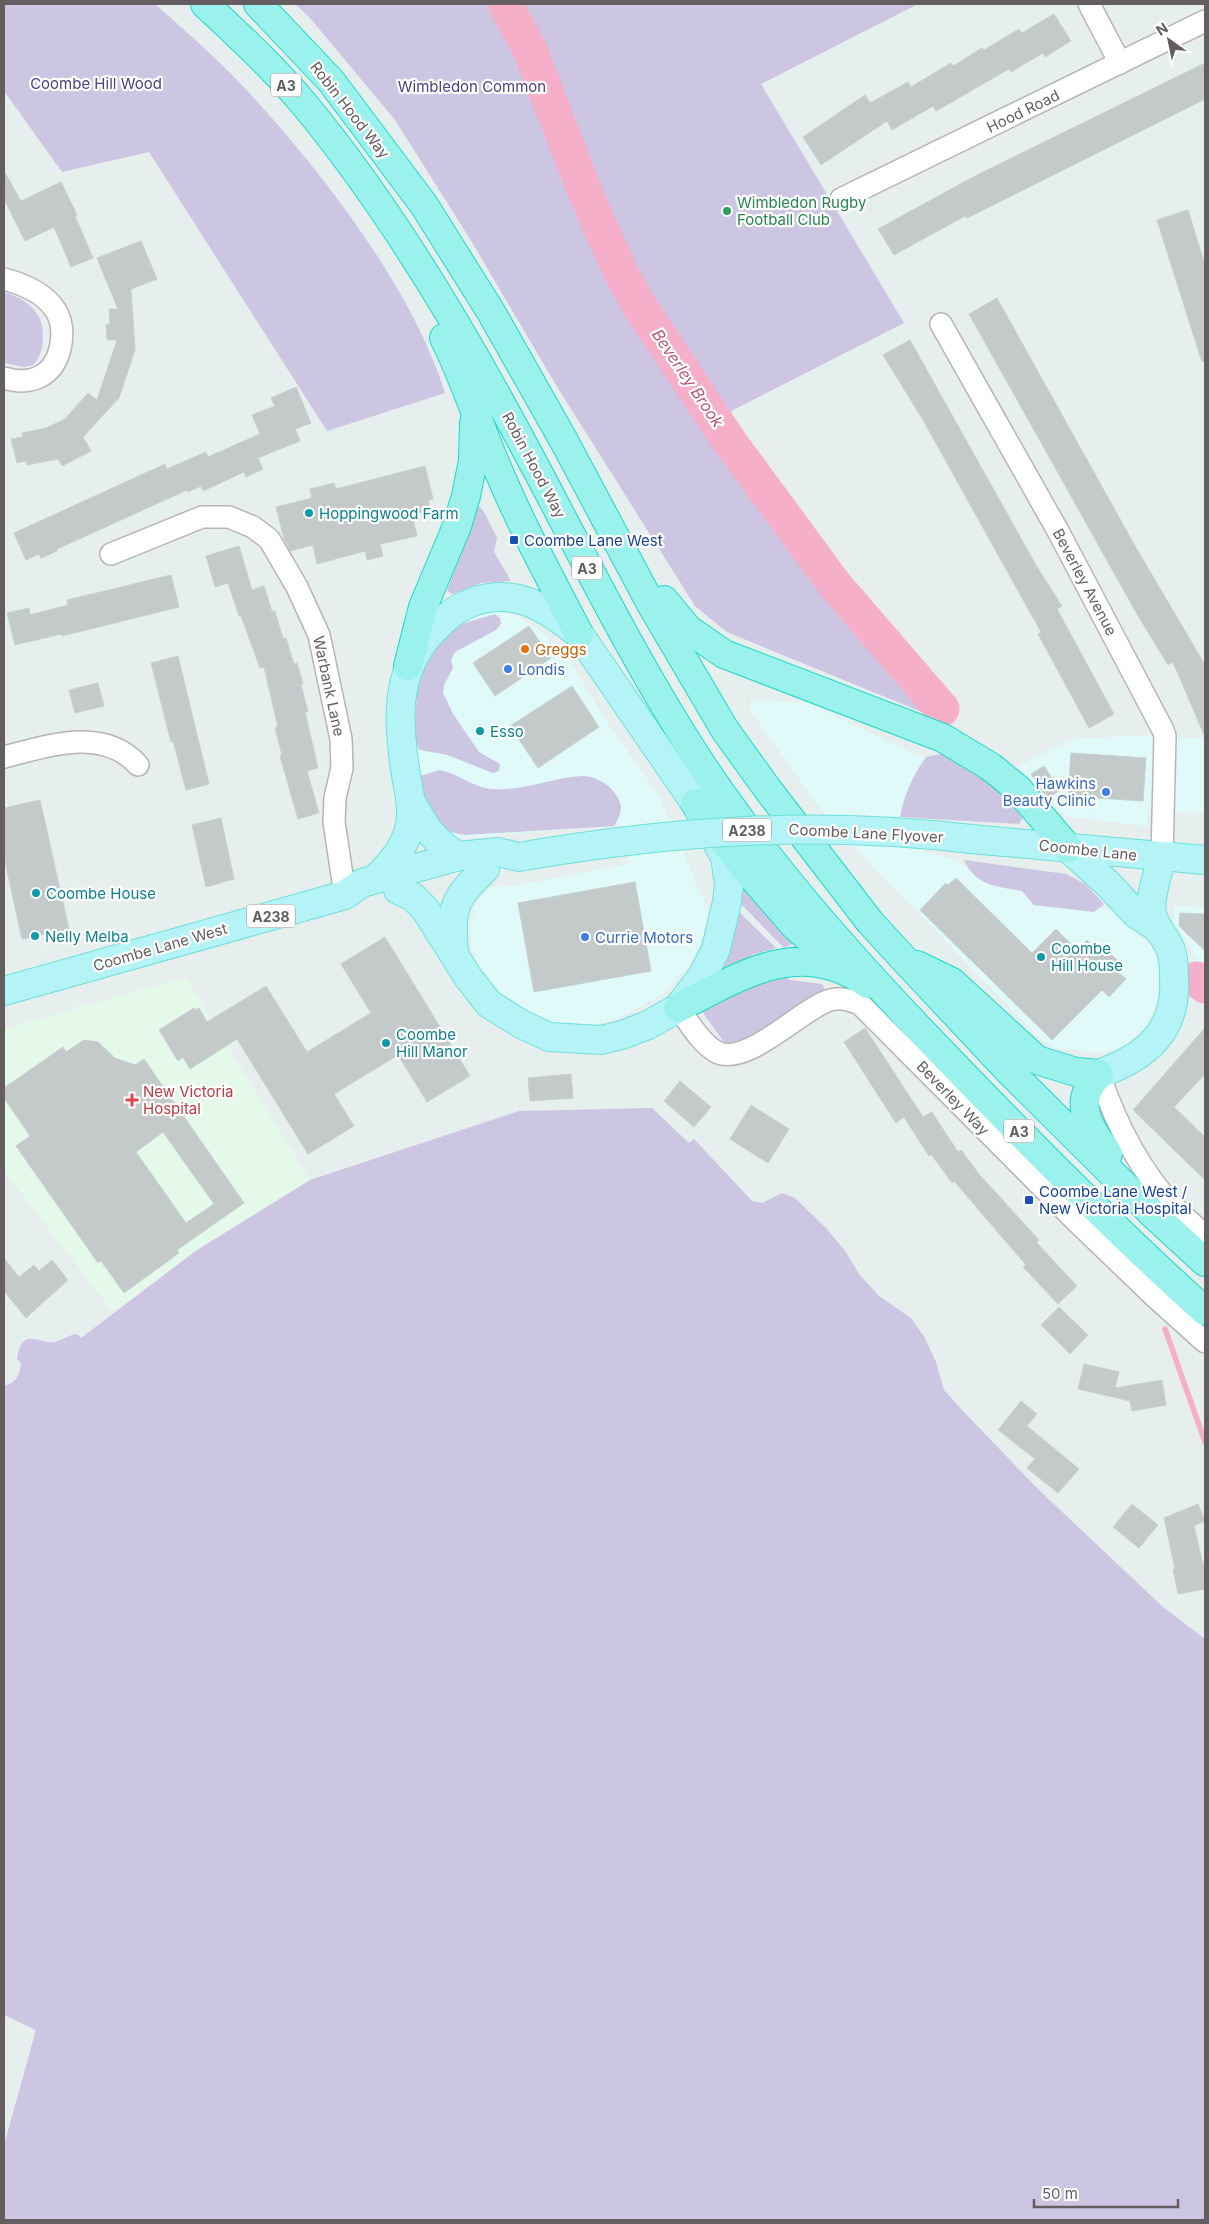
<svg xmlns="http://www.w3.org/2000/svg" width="1209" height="2224" font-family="Inter,sans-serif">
	<rect width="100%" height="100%" fill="#e6eeee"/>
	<!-- commercial -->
	<g fill="#e0faf9">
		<path d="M 479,611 L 500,611 L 512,614 L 536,627 L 568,658 L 606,721 L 660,797 L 709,913 L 699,950 L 683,972 L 663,994 L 615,1019 L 584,1027 L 555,1024 L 526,1014 L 501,996 L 483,977 L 473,951 L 470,928 L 475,907 L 484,893 L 499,884 L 508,887 L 629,864 L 618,824 L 456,839 L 423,810 L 410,713 L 428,648 L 445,630 Z"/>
		<path d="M 750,700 L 808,703 L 925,759 L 918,768 L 903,803 L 900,819 L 927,853 L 957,860 L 986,884 L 1022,891 L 1034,905 L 1114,910 L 1152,947 L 1161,964 L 1162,989 L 1146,1026 L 1125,1046 L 1104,1053 L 1053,1048 L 1032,1030 L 878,872 L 820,808 L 751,712 Z"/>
		<path d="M 1135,736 L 1205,738 L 1205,814 L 1148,809 L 1147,826 L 1070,817 L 1052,809 L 1017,767 L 1074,739 Z"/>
		<path d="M 1174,906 L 1205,907 L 1205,973 L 1188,944 L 1173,924 Z"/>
	</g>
	<!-- medical -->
	<path fill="#e5f9eb" d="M 185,977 L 310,1180 L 197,1250 L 113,1312 L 4,1171 L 4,1029 Z"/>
	<!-- green -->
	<g fill="#ccc6e3">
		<path d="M 4,4 L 155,4 C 183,29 212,54 238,81 C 315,162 412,286 445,393 L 327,431 L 149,152 L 62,172 L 4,91 Z"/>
		<path d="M 295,4 L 918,4 L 761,84 L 904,323 L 733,410 L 703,434 L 711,442 L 738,426 L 835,556 L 814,572 L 929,715 L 727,632 L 695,606 L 556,385 L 470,239 L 395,120 L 310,18 Z"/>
		<path d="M 4,292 C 26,299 43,311 43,336 C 43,348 41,356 33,365 L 24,367 L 4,363 Z"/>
		<path d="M 478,506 L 483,510 L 497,538 L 494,552 L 511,581 L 481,583 L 453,594 L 447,591 Z"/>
		<path d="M 495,614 L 500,618 L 501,624 L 496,630 L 455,652 L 451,660 L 453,668 L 444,685 L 443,693 L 453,714 L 479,752 L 500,764 L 499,771 L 493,773 L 447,755 L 420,750 L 416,743 L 415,726 L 417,692 L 422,662 L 446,634 L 461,624 Z"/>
		<path d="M 940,754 C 976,762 1001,790 1023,818 L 1019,824 L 900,817 C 904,795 913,775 926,757 Z"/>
		<path d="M 439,770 C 458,773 473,788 493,789 C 526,791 553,777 583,776 C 600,776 620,792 621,808 C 621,814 617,821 614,826 L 465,835 C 430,831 424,806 420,776 Z"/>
		<path d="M 964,860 L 1066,874 L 1085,884 L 1104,904 L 1094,912 L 1034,905 L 1022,891 C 995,886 976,886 964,860 Z"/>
		<path d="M 741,885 L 794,943 L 784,948 L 741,904 Z"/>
		<path d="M 739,912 L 776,948 L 752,955 L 715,978 Z"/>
		<path d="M 786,974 L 789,980 L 822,984 L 826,991 L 742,1043 L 729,1044 L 724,1042 L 701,1010 L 744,983 Z"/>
		<path d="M 652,1108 L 689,1143 L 694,1139 L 752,1201 L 762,1203 L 782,1193 L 795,1198 L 826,1228 L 846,1252 L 859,1274 L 879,1296 L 911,1318 L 925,1338 L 936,1362 L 944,1390 L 962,1410 L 1038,1489 L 1163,1607 L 1205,1639 L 1205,2220 L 4,2220 L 4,2145 L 36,2030 L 4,2015 L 4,1386 C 16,1383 20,1375 21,1363 L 17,1359 C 22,1325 39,1345 55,1342 C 63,1340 68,1335 77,1334 L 81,1338 L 197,1250 L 310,1180 L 519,1111 Z"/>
	</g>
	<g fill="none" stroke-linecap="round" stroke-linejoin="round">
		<!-- stream -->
		<path stroke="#f5afc9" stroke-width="5.5" d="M 1165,1329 L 1205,1442"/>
		<!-- river -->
		<g stroke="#f5afc9" stroke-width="35">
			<path d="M 505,4 L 530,50 L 585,192 L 621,273 L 639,305 L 729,441 L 835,585 L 942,709"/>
			<path d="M 1197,979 L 1205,986"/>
		</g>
	</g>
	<!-- building -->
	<g fill="#c3cac9" stroke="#c5d2d1" fill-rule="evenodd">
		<path d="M 1054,14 L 1071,41 L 1045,57 L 1043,53 L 1011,72 L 1009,69 L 936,111 L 933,106 L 892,130 L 887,121 L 821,165 L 803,137 L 865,95 L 870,103 L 908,82 L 911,87 L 951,63 L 953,66 L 982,48 L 984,50 L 1019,29 L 1022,33 Z"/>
		<path d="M 1205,63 L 1205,99 L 967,218 L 965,216 L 894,255 L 878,229 L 977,175 Z"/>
		<path d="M 4,171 L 21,201 L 61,182 L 77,215 L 75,216 L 93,258 L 71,267 L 54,227 L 25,241 L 4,199 Z"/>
		<path d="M 1188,210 L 1205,265 L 1205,361 L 1202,362 L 1157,220 Z"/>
		<path d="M 141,241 L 157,279 L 131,289 L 135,350 L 119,398 L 83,437 L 91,451 L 62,466 L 58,459 L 27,465 L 26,461 L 17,463 L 11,439 L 23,437 L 22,433 L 46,428 L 65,419 L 88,393 L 97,400 L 117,340 L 107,340 L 106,324 L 110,324 L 109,309 L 118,309 L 97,258 Z"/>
		<path d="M 997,298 L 1135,546 L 1205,665 L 1205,737 L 1173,662 L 1168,665 L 1137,614 L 969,314 Z"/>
		<path d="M 910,340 L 1037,567 L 1062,606 L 1057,609 L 1114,714 L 1089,728 L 1038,634 L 1041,632 L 923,420 L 883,355 Z"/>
		<path d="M 296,387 L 311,423 L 295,429 L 300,441 L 258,458 L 263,469 L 246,477 L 244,472 L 203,491 L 201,486 L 188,492 L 187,490 L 57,549 L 57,551 L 41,558 L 39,554 L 26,560 L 14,533 L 165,464 L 167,469 L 206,452 L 208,457 L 260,434 L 252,415 L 275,406 L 271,398 Z"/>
		<path d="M 425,466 L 433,499 L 428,500 L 431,510 L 412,515 L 417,536 L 380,544 L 383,556 L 367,560 L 365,551 L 317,564 L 313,545 L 290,551 L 284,539 L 276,507 L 312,498 L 310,489 L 334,483 L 336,489 Z"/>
		<path d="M 239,546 L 252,590 L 264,586 L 272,612 L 275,611 L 283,639 L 286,638 L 294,664 L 297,663 L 303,684 L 301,685 L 308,712 L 305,712 L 318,768 L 307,771 L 319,813 L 298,819 L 280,756 L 282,755 L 275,728 L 278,727 L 264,667 L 260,668 L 241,616 L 239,616 L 228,583 L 215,587 L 206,556 Z"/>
		<path d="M 171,575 L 179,607 L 62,636 L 61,634 L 15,645 L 7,613 L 29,608 L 30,615 L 68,605 L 67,600 Z"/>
		<path d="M 529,626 L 551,658 L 495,696 L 473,663 Z"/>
		<path d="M 178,656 L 209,784 L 186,790 L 173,741 L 171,742 L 151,663 Z"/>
		<path d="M 98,683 L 104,706 L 75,713 L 69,690 Z"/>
		<path d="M 572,686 L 599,727 L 538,768 L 510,726 Z"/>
		<path d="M 1071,753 L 1146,758 L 1143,801 L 1068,796 Z"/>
		<path d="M 1044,766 L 1060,790 L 1047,799 L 1031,774 Z"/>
		<path d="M 40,800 L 69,929 L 22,939 L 4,857 L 4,808 Z"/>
		<path d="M 221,818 L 234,879 L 206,887 L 192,825 Z"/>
		<path d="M 956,878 L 1032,953 L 1056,929 L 1077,950 L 1087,940 L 1093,946 L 1104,947 L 1117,960 L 1118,972 L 1126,979 L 1109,997 L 1102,990 L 1052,1040 L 920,910 L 946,883 L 948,885 Z"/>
		<path d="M 635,882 L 651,971 L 534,992 L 518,903 Z"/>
		<path d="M 1180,913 L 1205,914 L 1205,951 L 1179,926 Z"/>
		<path d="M 385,937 L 470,1076 L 427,1102 L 398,1055 L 334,1094 L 354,1126 L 308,1154 L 237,1039 L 190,1069 L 183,1057 L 178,1061 L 159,1030 L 194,1008 L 195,1010 L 199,1008 L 207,1022 L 266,986 L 307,1052 L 371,1013 L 341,964 Z"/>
		<path d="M 865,1028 L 923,1117 L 932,1112 L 958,1152 L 961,1150 L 979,1174 L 1039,1240 L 1036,1242 L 1077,1286 L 1058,1304 L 1023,1267 L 1026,1265 L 954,1181 L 952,1183 L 931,1154 L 929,1156 L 904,1117 L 896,1123 L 844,1042 Z"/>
		<path d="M 1205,1028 L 1205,1074 L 1174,1107 L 1205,1137 L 1205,1180 L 1133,1110 Z"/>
		<path d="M 84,1040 L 98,1042 L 115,1058 L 135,1065 L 144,1059 L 244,1203 L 177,1250 L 179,1253 L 124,1293 L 101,1261 L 98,1263 L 16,1146 L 30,1136 L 4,1098 L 4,1088 L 63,1047 L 66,1052 ZM 163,1132 L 214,1204 L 186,1223 L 136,1152 Z"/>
		<path d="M 571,1074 L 573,1098 L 530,1101 L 528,1078 Z"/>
		<path d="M 680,1081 L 711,1107 L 694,1127 L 664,1101 Z"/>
		<path d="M 751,1105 L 789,1129 L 768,1163 L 730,1139 Z"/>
		<path d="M 4,1258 L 19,1277 L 34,1265 L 39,1271 L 52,1260 L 68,1280 L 26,1318 L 4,1291 Z"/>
		<path d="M 1059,1307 L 1088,1335 L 1070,1354 L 1041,1325 Z"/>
		<path d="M 1084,1364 L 1119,1372 L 1115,1388 L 1162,1380 L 1166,1405 L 1132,1411 L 1130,1401 L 1078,1389 Z"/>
		<path d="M 1021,1401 L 1037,1414 L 1027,1426 L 1079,1469 L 1058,1493 L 1027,1468 L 1035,1459 L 998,1430 Z"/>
		<path d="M 1132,1504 L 1158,1525 L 1139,1548 L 1113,1527 Z"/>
		<path d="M 1198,1504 L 1205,1521 L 1194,1526 L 1203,1564 L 1205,1563 L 1205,1589 L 1178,1594 L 1173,1569 L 1175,1569 L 1164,1518 Z"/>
	</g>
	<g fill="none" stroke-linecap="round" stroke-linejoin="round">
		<!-- street casing -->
		<g stroke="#b9b3b5" stroke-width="24">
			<g id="street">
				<path d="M 1089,4 L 1120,63"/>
				<path d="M 841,199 L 1205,21"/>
				<path d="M 4,279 C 23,284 45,293 56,311 C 63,323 63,336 60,349 C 53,377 30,386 4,378"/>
				<path d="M 941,324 L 1058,531 L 1163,730 L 1165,736 L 1162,857"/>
				<path d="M 111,554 L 202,517 L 229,517 L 253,527 L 269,539 L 297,587 L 319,635 L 341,739 L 342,768 L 335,798 L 334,822 L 345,895"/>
				<path d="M 4,757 C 48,746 103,726 138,765"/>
				<path d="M 678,1008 C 689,1022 699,1041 715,1051 C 744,1070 802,1008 830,1000 C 841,997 850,1000 860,1004 L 1075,1220 L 1155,1297 L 1205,1342"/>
				<path d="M 1099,1074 C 1115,1121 1140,1171 1174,1207 C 1184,1217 1195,1226 1205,1236"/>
			</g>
		</g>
		<!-- primary casing -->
		<g stroke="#6ce1d8" stroke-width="30">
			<g id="primary">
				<path d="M 410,799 C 422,823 435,844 459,856"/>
				<path d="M 971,839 L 1205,860"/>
				<path d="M 1068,848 L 1107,883 L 1136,914 L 1156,927"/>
				<path d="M 376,878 C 391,864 406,846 410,825 C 413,806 408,787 405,769 C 398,721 395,675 428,636 C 441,621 454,609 473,602 C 515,587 547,608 579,634 L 695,803 L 725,857 L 729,885 L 727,902 L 716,949 L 703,975 L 678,1008 L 648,1025 L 622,1035 L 601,1040 L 549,1037 L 523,1025 L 489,1004 L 468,977 L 425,909 L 413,897 L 398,890"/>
				<path d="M 454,951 C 450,907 454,899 485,869"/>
				<path d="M 4,991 L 345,895 L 362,883 L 459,856 L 498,852 L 519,857"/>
				<path d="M 1099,1074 C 1145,1057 1178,1032 1174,977 C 1174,969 1174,959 1171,951 C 1167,937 1155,929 1152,914 C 1149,896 1158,874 1162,857"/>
			</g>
		</g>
		<!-- highway casing -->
		<g stroke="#1bdac5" stroke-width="30">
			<g id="highway">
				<path d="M 205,4 C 239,36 274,68 304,104 C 377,192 438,290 493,389 C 561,510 619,636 694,753 C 768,867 861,969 955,1066 C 1036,1150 1118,1233 1205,1311"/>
				<path d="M 258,4 L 331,81 L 424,205 L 491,312 L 564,441 L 652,606 L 725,730 L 769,791 L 870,922 L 902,957 L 1009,1071 L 1156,1217 L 1205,1262"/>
				<path d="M 444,338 C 465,379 478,423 496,465 C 520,523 550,578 579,634"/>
				<path d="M 664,600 L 688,629 L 724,654 L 943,738 L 991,767 L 1018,789 L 1068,848"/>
				<path d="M 408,666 L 423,607 L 457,526 L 466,496 L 473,461 L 474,423"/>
				<path d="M 695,803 L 748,872 L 794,925 L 841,968"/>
				<path d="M 917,965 L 952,982 L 1037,1060 L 1076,1072 L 1099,1074"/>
				<path d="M 678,1008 C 742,975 800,936 868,984"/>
				<path d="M 1099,1074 C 1071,1103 1089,1126 1108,1154"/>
			</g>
		</g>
		<!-- street -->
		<use href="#street" stroke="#fff" stroke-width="21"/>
		<!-- primary -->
		<use href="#primary" stroke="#b4f3f6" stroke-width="28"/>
		<!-- highway -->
		<use href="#highway" stroke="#9bf1ec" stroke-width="28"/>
		<!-- primary-bridge casing -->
		<g stroke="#6ce1d8" stroke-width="30" stroke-linecap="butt">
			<path id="primary-bridge" d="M 524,856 C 678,830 814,821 971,839"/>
		</g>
		<!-- primary-bridge -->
		<use href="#primary-bridge" stroke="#b4f3f6" stroke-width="28"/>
	</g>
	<!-- markers -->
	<circle fill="#2e9e5b" stroke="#fff" stroke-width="2" cx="727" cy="211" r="5"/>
	<g fill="#0f9aa8" stroke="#fff" stroke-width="2">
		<circle cx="309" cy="513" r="5"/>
		<circle cx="480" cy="731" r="5"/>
		<circle cx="36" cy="893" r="5"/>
		<circle cx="35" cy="936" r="5"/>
		<circle cx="1041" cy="957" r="5"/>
		<circle cx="386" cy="1043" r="5"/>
	</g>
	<g fill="#1a4fb4" stroke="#fff" stroke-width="2">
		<rect x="509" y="535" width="10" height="10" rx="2.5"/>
		<rect x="1024" y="1195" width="10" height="10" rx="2.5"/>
	</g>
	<circle fill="#e8710a" stroke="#fff" stroke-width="2" cx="525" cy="649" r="5"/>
	<g fill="#3f7fe0" stroke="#fff" stroke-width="2">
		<circle cx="508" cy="669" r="5"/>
		<circle cx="1106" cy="792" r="5"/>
		<circle cx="585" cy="937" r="5"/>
	</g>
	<path fill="#e0444e" stroke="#fff" stroke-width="2" d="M129.5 1092.5h5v5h5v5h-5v5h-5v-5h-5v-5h5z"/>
	<g text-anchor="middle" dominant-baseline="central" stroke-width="4.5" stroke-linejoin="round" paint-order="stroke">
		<!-- shield labels -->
		<g fill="#fff" stroke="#938e90" stroke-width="1">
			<rect x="271" y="73.5" width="30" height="23" rx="4"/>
			<rect x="572" y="556.5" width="30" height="23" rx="4"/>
			<rect x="723" y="818.5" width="48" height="23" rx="4"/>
			<rect x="247" y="904.5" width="48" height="23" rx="4"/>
			<rect x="1004" y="1119.5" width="30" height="23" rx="4"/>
		</g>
		<g font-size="14" font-weight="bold" fill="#655e60">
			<text x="286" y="85">A3</text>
			<text x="587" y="568">A3</text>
			<text x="747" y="830">A238</text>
			<text x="271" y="916">A238</text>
			<text x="1019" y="1131">A3</text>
		</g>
		<!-- park labels -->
		<g font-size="15" fill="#504082" stroke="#fff">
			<text x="96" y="83">Coombe Hill Wood</text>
			<text x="472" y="86">Wimbledon Common</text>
		</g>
		<!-- street labels -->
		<g font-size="15" fill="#655e60" stroke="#fff">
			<text transform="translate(350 110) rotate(52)">Robin Hood Way</text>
			<text transform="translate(1023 111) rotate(-26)">Hood Road</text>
			<text transform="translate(534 465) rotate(62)">Robin Hood Way</text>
			<text transform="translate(1085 582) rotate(62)">Beverley Avenue</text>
			<text transform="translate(329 686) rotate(78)">Warbank Lane</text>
			<text transform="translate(866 833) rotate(3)">Coombe Lane Flyover</text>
			<text transform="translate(1088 850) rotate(6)">Coombe Lane</text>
			<text transform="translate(160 947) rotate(-16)">Coombe Lane West</text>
			<text transform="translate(953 1098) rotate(46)">Beverley Way</text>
		</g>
		<!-- leisure labels -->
		<g font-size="15" fill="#27864d" stroke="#fff" text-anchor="start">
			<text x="737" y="202">Wimbledon Rugby<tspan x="737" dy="17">Football Club</tspan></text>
		</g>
		<!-- culture labels -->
		<g font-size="15" fill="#0d838f" stroke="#fff" text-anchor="start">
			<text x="319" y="513">Hoppingwood Farm</text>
			<text x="490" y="731">Esso</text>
			<text x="46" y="893">Coombe House</text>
			<text x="45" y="936">Nelly Melba</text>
			<text x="1051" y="948">Coombe<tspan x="1051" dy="17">Hill House</tspan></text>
			<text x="396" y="1034">Coombe<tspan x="396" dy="17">Hill Manor</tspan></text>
		</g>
		<!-- transit labels -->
		<g font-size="15" fill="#164399" stroke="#fff" text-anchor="start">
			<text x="524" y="540">Coombe Lane West</text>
			<text x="1039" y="1191">Coombe Lane West /<tspan x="1039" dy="17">New Victoria Hospital</tspan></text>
		</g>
		<!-- food labels -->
		<g font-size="15" fill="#c56008" stroke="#fff" text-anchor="start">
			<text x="535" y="649">Greggs</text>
		</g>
		<!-- shop labels -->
		<g font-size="15" fill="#366cbe" stroke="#fff" text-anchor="start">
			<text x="518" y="669">Londis</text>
			<text x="1096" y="783" text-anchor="end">Hawkins<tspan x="1096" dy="17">Beauty Clinic</tspan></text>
			<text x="595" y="937">Currie Motors</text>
		</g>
		<!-- health labels -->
		<g font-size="15" fill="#be3a42" stroke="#fff" text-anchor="start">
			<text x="143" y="1091">New Victoria<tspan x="143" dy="17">Hospital</tspan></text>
		</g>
		<!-- water labels -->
		<g font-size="16" font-style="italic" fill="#b65470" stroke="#fff">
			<text transform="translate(688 378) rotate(56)">Beverley Brook</text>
		</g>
	</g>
	<!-- border -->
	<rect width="1209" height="2224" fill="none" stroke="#655e60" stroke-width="10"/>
	<!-- north arrow -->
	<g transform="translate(1169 40) rotate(327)" stroke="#ffffff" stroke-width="4" paint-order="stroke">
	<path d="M0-4L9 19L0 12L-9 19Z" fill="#655e60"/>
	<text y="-8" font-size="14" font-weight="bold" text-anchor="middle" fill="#655e60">N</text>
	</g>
	<!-- scale -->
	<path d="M1034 2199v8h144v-8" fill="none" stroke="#655e60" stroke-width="2.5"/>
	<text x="1042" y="2199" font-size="15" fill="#655e60" stroke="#ffffff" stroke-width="4" paint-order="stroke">50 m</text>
</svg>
